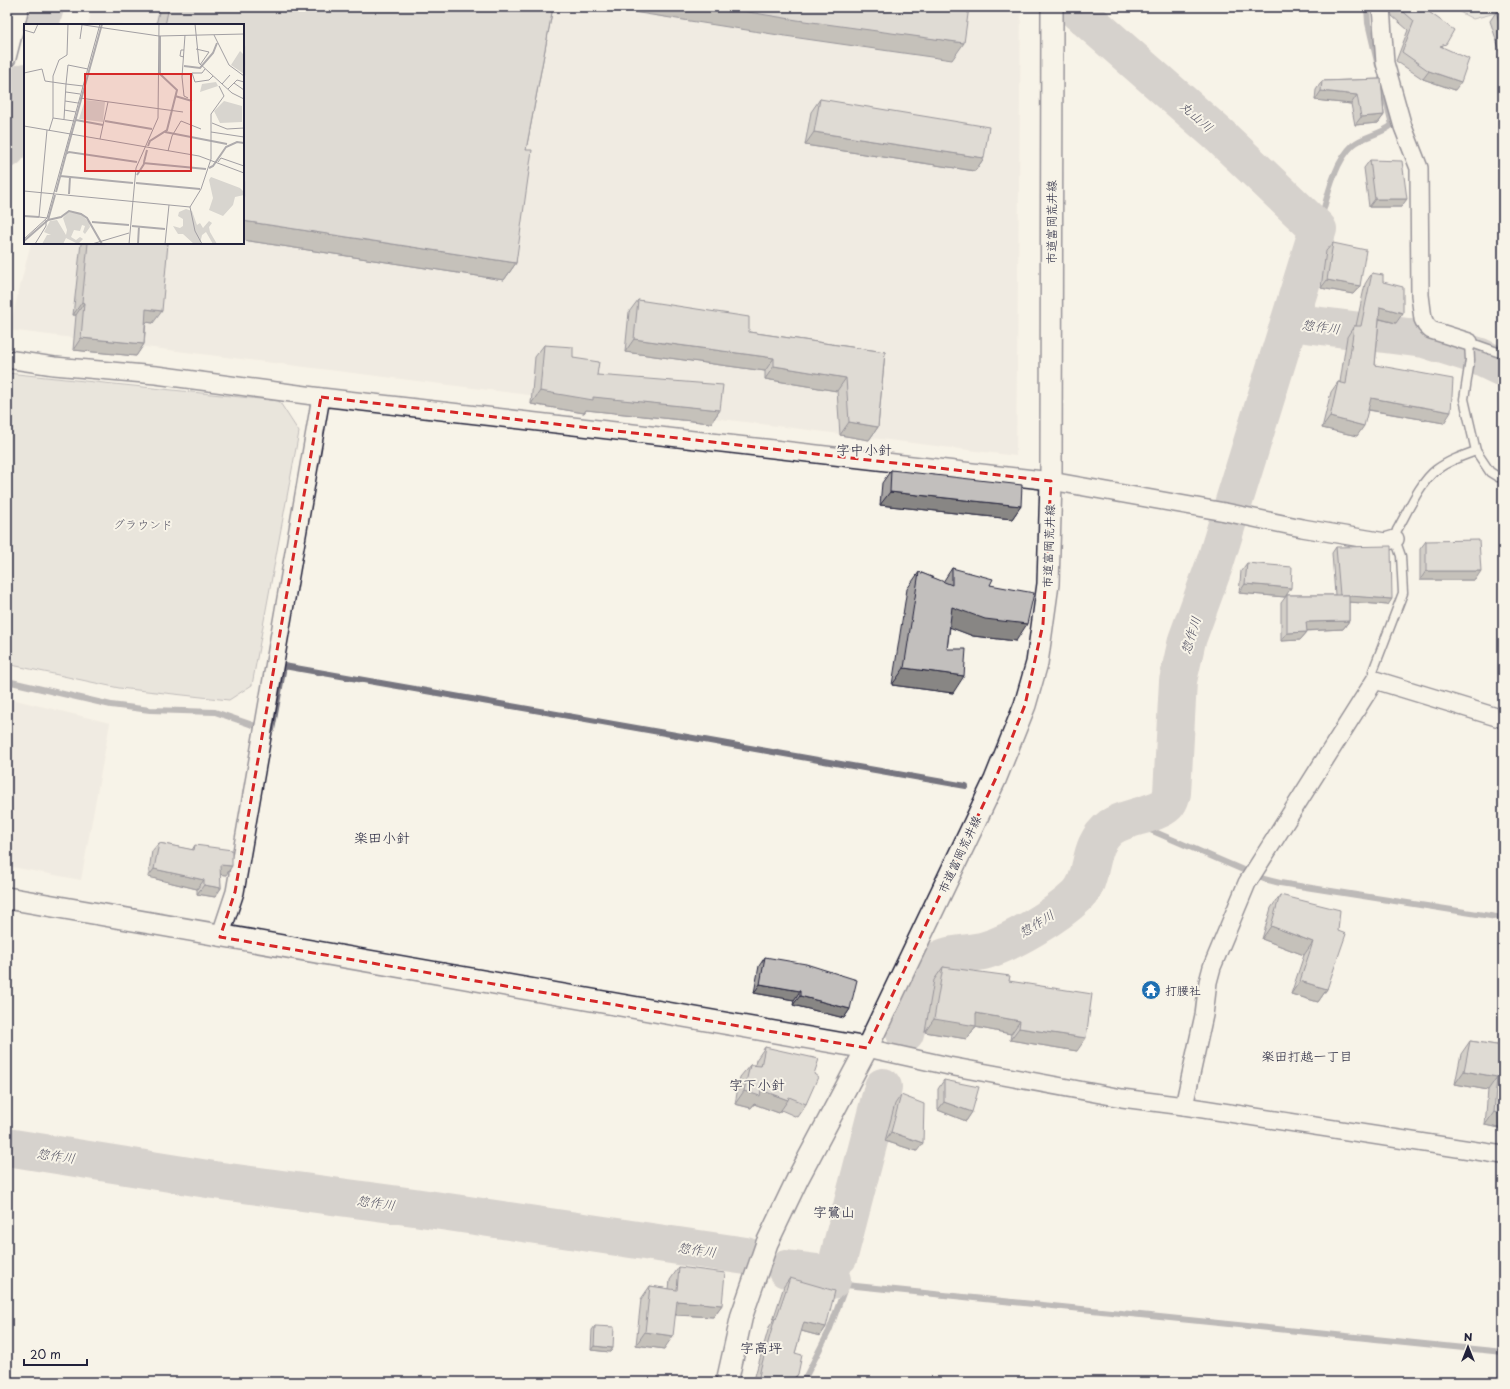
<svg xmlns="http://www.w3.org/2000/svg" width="1510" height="1389" font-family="'Playpen Sans','Klee One',sans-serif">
	<rect width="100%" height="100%" fill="#f7f3e8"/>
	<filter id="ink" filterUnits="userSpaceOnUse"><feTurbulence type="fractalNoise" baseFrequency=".025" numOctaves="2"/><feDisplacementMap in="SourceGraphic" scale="8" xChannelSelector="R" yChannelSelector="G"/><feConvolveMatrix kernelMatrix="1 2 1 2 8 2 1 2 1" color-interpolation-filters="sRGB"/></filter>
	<g filter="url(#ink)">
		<!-- built -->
		<g fill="#e7e3db">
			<path d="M 92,7 L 1021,7 L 1016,456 L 9,330 L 31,243 L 243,243 L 243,25 L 88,25 Z"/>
			<path d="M 7,698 L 110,723 L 81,880 L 7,866 Z"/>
		</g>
		<!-- green -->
		<g fill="#d8d5cf" stroke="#7d7c85">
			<path d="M 1450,7 L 1503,7 L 1503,11 L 1473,19 Z"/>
			<path d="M 7,373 L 279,401 L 299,432 L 252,685 L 229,700 L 119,688 L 7,664 Z"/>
		</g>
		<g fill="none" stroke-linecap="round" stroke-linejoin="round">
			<!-- stream -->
			<g stroke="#76747f" stroke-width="6">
				<path d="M 1367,7 L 1368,23 L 1378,66"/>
				<path d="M 1318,229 C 1326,203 1333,163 1353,145 C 1363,136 1380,135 1392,125 L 1381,79"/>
				<path d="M 7,681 L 111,705 L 150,710 L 215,712 L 261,728"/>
				<path d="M 272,730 L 284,666 L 966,786"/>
				<path d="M 1148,829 L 1264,879 L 1280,883 L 1503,918"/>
				<path d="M 832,1280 L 846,1285 L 1503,1352"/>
				<path d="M 803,1382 L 829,1331 L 846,1285"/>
			</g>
			<!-- river -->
			<g stroke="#aeabad" stroke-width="38">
				<path d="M 40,25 L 45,7"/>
				<path d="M 7,149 L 25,82"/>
				<path d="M 1290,322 L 1424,339 L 1478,356 L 1503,368"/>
				<path d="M 905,1033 C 911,1013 918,975 936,962 C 949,952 970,955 986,950 C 1013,942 1056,916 1077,896 C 1096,878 1085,847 1111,827 C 1125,817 1156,815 1167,804 C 1170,801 1171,796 1172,793 L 1178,681 L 1187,640 L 1215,563 L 1318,229 L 1220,136 L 1073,7"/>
				<path d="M 7,1147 L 214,1180 L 414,1207 L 746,1256"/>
				<path d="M 839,1256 L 883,1087"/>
				<path d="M 786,1269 L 817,1273 L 832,1280"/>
			</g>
			<!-- service casing -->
			<g stroke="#22223b" stroke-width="11">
				<g id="service">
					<path d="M 1476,451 L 1490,472 L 1498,477 L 1503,476"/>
					<path d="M 1375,680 L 1373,671 L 1403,593 L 1401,556 L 1395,539 L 1397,530 C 1407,513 1420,482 1436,470 C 1448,461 1462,456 1476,451 L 1464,399 L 1470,360 L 1469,342 L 1503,354"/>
				</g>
			</g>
			<!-- minor casing -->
			<g stroke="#22223b" stroke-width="20">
				<g id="minor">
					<path d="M 1381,7 L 1385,63 L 1403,127 L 1419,168 L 1420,295 L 1423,319 L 1426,325 L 1431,330 L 1469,342"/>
					<path d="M 7,58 L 20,7"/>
					<path d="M 7,359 L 54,366 L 156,375 L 321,397 L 1051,481 L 1225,512 L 1302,528 L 1385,542 L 1395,539"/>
					<path d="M 220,937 L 235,892 L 321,397"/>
					<path d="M 867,1048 L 949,1066 L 1122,1098 L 1184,1106 L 1503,1155"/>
					<path d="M 1184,1106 L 1204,1015 L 1208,982 L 1212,967 L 1247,883 L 1375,680 L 1503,719"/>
				</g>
			</g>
			<!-- tertiary casing -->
			<g stroke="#22223b" stroke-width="24">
				<g id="tertiary">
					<path d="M 7,898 L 867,1048"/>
					<path d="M 727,1382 L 742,1315 L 767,1243 L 798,1178 L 867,1048 L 995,780 L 1025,705 L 1037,663 L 1048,584 L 1051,481 L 1052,7"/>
				</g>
			</g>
			<!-- service -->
			<use href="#service" stroke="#f7f3e8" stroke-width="8"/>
			<!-- minor -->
			<use href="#minor" stroke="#f7f3e8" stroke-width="17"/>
			<!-- tertiary -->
			<use href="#tertiary" stroke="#f7f3e8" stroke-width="21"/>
		</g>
		<!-- wall -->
		<g fill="#a7a4a3" stroke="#22223b">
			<path d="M 160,7 L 553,7 L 526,150 L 516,263 L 504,280 L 243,240 L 243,25 L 156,25 Z"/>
			<path d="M 1390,7 L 1422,7 L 1443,47 L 1455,90 L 1423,79 L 1396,61 L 1408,30 L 1392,16 Z"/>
			<path d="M 1503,10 L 1503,60 L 1490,21 L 1496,12 Z"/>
			<path d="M 1381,79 L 1384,115 L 1378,123 L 1355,125 L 1351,104 L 1315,100 L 1316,90 L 1322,81 Z"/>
			<path d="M 820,99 L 984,158 L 975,171 L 805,145 L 811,112 Z"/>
			<path d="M 1370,160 L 1401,207 L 1369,207 L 1364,168 Z"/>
			<path d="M 81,243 L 168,243 L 153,323 L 146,322 L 144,344 L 136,356 L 73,350 L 76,315 L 73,315 Z"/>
			<path d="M 1333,243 L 1360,286 L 1353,294 L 1321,288 L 1326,251 Z"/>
			<path d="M 1372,273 L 1383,282 L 1396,323 L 1379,319 L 1375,365 L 1444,423 L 1368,410 L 1357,436 L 1322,428 L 1331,392 L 1338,382 L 1340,382 L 1347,337 L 1354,326 L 1356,326 L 1365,284 Z"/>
			<path d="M 638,300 L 749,332 L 885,352 L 878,427 L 869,440 L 840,435 L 837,391 L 765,379 L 765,371 L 625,352 L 629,312 Z"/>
			<path d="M 544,345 L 573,358 L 597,375 L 720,410 L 711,423 L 586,410 L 584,413 L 531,404 L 535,357 Z"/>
			<path d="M 891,470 L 1021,506 L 1012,519 L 880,505 L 882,483 Z"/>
			<path d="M 1426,541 L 1475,580 L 1420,580 L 1420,549 Z"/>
			<path d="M 1336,547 L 1388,605 L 1349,602 L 1349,621 L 1343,629 L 1306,631 L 1307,632 L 1300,640 L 1281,641 L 1281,603 L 1287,595 L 1335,595 L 1332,553 Z"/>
			<path d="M 1247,563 L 1285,597 L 1239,593 L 1241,571 Z"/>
			<path d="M 952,568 L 990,585 L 1016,641 L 973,636 L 950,627 L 947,649 L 953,693 L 892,685 L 907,589 L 919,572 L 943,582 Z"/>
			<path d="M 159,843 L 192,850 L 195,845 L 226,875 L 220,874 L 221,888 L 215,897 L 197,894 L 197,889 L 148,877 L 152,851 Z"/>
			<path d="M 1280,895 L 1338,931 L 1327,989 L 1318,1002 L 1291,994 L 1304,955 L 1262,939 L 1271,908 Z"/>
			<path d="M 765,957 L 850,1009 L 844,1018 L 793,1005 L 794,1000 L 754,993 L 759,966 Z"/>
			<path d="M 943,967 L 1009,981 L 1077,1051 L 1010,1040 L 1011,1034 L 975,1027 L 967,1039 L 925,1032 L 934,980 Z"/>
			<path d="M 1470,1041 L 1503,1046 L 1503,1129 L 1485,1125 L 1488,1090 L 1455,1084 L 1461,1054 Z"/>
			<path d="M 765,1047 L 814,1074 L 806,1104 L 797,1117 L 781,1110 L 779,1113 L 754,1104 L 751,1108 L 735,1104 L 740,1077 L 750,1065 L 755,1065 L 756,1060 Z"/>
			<path d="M 944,1080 L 972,1112 L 966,1121 L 938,1110 L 938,1089 Z"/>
			<path d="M 901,1095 L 917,1151 L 885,1141 L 895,1104 Z"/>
			<path d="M 679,1267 L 722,1305 L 713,1317 L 675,1315 L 664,1349 L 636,1345 L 641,1299 L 650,1286 L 669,1289 L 670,1280 Z"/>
			<path d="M 790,1278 L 826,1327 L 820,1336 L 801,1331 L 795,1353 L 793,1382 L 754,1382 L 755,1376 L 769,1327 L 772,1323 L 784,1286 Z"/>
			<path d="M 595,1326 L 613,1348 L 610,1352 L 591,1350 L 592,1330 Z"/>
		</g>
		<!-- shaded-wall -->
		<g fill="#888684" stroke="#22223b">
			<path d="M 601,7 L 718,7 L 964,43 L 952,60 L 785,36 Z"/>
			<path d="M 1429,71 L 1461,82 L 1455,90 L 1423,79 Z"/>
			<path d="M 1321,91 L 1357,95 L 1351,104 L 1315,100 Z"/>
			<path d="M 1384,115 L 1378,123 L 1355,125 L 1361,117 Z"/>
			<path d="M 814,132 L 984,158 L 975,171 L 805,145 Z"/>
			<path d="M 1375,199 L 1407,199 L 1401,207 L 1369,207 Z"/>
			<path d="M 243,221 L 516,263 L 504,280 L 243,240 Z"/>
			<path d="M 1327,280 L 1360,286 L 1353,294 L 1321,288 Z"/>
			<path d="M 82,302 L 84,303 L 76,315 L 73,315 Z"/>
			<path d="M 1380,307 L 1403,313 L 1396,323 L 1373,317 Z"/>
			<path d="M 146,309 L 162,311 L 153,323 L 138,321 Z"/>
			<path d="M 81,338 L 144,344 L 136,356 L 73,350 Z"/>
			<path d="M 634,339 L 774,358 L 765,371 L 625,352 Z"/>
			<path d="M 774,366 L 846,378 L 837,391 L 765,379 Z"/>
			<path d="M 540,391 L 720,410 L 711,423 L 586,410 L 584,413 L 531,404 Z"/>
			<path d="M 1371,398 L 1451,412 L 1444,423 L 1364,409 Z"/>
			<path d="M 1330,417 L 1364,426 L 1357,436 L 1322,428 Z"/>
			<path d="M 849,422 L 878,427 L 869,440 L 840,435 Z"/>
			<path d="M 890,492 L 1021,506 L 1012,519 L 880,505 Z"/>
			<path d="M 1426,571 L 1481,571 L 1475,580 L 1420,580 Z"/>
			<path d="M 1245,584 L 1291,588 L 1285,597 L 1239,593 Z"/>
			<path d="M 1340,595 L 1392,599 L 1388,605 L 1335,601 Z"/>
			<path d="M 952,607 L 1027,624 L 1016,641 L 973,636 L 941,624 Z"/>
			<path d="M 1349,621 L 1343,629 L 1300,631 L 1306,622 Z"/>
			<path d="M 1307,632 L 1300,640 L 1281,641 L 1287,633 Z"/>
			<path d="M 904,668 L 964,676 L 953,693 L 892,685 Z"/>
			<path d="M 220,865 L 232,866 L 226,875 L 214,874 Z"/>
			<path d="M 154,869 L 204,880 L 197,889 L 148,877 Z"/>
			<path d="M 204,885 L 221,888 L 215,897 L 197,894 Z"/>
			<path d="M 1271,926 L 1313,942 L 1304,955 L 1262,939 Z"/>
			<path d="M 1300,981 L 1327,989 L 1318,1002 L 1291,994 Z"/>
			<path d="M 760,984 L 800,991 L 794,1000 L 754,993 Z"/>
			<path d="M 800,996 L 850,1009 L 844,1018 L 793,1005 Z"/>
			<path d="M 976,1013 L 1020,1021 L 1011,1034 L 975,1027 L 967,1039 L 925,1032 L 934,1019 Z"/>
			<path d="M 1019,1028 L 1086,1038 L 1077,1051 L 1010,1040 Z"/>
			<path d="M 1464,1071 L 1497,1077 L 1488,1090 L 1455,1084 Z"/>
			<path d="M 761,1090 L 788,1100 L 779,1113 L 754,1104 L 751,1108 L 735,1104 L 744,1091 Z"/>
			<path d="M 944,1102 L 972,1112 L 966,1121 L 938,1110 Z"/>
			<path d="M 1494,1112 L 1503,1114 L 1503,1129 L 1485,1125 Z"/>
			<path d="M 891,1132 L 923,1143 L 917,1151 L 885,1141 Z"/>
			<path d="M 677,1301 L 722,1305 L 713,1317 L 667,1314 Z"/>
			<path d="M 804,1322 L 826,1327 L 820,1336 L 798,1330 Z"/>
			<path d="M 645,1332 L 673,1336 L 664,1349 L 636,1345 Z"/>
			<path d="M 594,1346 L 613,1348 L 610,1352 L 591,1350 Z"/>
			<path d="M 798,1374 L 793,1382 L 790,1382 Z"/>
		</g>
		<!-- building -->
		<g fill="#c2bfbd" stroke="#22223b">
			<path d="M 169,7 L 553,7 L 526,150 L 532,150 L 516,263 L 243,221 L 243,25 L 165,25 Z"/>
			<path d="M 718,7 L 969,7 L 964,43 L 797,20 Z"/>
			<path d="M 1398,7 L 1422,7 L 1454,30 L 1446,44 L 1440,46 L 1469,59 L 1461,82 L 1429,71 L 1402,52 L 1414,21 Z"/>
			<path d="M 1503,10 L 1503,33 L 1496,12 Z"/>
			<path d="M 1381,79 L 1384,115 L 1361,117 L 1357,95 L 1321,91 L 1322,81 Z"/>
			<path d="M 820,99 L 989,127 L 984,158 L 814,132 Z"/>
			<path d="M 1370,160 L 1402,161 L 1407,199 L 1375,199 Z"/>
			<path d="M 88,243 L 168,243 L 162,311 L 146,309 L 144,344 L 81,338 L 84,303 L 82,302 Z"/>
			<path d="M 1333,243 L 1366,250 L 1360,286 L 1327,280 Z"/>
			<path d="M 1372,273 L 1383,275 L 1383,282 L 1403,287 L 1403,313 L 1380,307 L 1375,365 L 1453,379 L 1451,412 L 1371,398 L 1364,426 L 1330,417 L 1338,382 L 1346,384 L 1354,326 L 1361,326 Z"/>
			<path d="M 638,300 L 749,317 L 749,332 L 885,352 L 878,427 L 849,422 L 846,378 L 774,366 L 774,358 L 634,339 Z"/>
			<path d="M 544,345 L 573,347 L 573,358 L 599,362 L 597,375 L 723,385 L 720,410 L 593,397 L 593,400 L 540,391 Z"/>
			<path d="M 891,470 L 1022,485 L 1021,506 L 890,492 Z"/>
			<path d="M 1479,540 L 1481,571 L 1426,571 L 1426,541 Z"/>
			<path d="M 1391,546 L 1392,599 L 1349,596 L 1349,595 L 1340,595 L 1336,547 Z"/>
			<path d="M 1247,563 L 1292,567 L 1291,588 L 1245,584 Z"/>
			<path d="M 952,568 L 993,579 L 990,585 L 1034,593 L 1027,624 L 985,619 L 952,607 L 947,649 L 966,649 L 964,676 L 904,668 L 919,572 L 952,585 Z"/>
			<path d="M 1287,595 L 1349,595 L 1349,621 L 1306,622 L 1307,632 L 1287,633 Z"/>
			<path d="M 159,843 L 194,850 L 195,845 L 232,850 L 232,866 L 220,865 L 221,888 L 204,885 L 204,880 L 154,869 Z"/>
			<path d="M 1280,895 L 1340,910 L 1338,931 L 1346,934 L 1327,989 L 1300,981 L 1313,942 L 1271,926 Z"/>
			<path d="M 765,957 L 806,964 L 857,980 L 850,1009 L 800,996 L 800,991 L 760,984 Z"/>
			<path d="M 943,967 L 1010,976 L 1009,981 L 1092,994 L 1086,1038 L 1019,1028 L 1020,1021 L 976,1013 L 976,1026 L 934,1019 Z"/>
			<path d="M 1470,1041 L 1503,1046 L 1503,1114 L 1494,1112 L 1497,1077 L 1464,1071 Z"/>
			<path d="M 765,1047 L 819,1059 L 814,1074 L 818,1077 L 806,1104 L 789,1097 L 788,1100 L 761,1090 L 760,1096 L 744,1091 L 750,1065 L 761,1066 Z"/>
			<path d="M 944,1080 L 979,1087 L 972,1112 L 944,1102 Z"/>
			<path d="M 901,1095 L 924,1104 L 923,1143 L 891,1132 Z"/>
			<path d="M 679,1267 L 725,1273 L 722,1305 L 677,1301 L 673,1336 L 645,1332 L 650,1286 L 677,1290 Z"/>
			<path d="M 790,1278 L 835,1291 L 826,1327 L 804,1322 L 795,1353 L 802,1355 L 798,1374 L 790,1382 L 758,1382 L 761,1367 L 775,1318 L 776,1319 Z"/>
			<path d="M 595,1326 L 614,1327 L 613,1348 L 594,1346 Z"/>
		</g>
	</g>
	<!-- marked area -->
	<path d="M0 0H1510V1389H0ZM 321,397 L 1051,481 L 1043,624 L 1025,705 L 995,780 L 867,1048 L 220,937 L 235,892 Z" fill="#f7f3e8" fill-opacity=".55" fill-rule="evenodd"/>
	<path fill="none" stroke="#d62828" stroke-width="3" stroke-dasharray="8 5" stroke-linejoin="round" d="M 321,397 L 1051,481 L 1043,624 L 1025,705 L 995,780 L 867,1048 L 220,937 L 235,892 Z"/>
	<!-- icons -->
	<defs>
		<g id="temple-disc" transform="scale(1)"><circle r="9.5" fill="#1f6fb2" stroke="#f7f3e8"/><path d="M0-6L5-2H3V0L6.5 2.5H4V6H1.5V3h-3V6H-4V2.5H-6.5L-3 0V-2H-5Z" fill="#fff"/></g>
	</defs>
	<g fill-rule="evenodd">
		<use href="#temple-disc" x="1151" y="990"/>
	</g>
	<g text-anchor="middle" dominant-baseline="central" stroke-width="4" stroke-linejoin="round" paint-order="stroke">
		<!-- street labels -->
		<g font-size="12" fill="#22223b" stroke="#f7f3e8">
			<text transform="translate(1051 222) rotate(-90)">市道富岡荒井線</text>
			<text transform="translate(1048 546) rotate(-88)">市道富岡荒井線</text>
			<text transform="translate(959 854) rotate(-65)">市道富岡荒井線</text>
		</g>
		<!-- park labels -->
		<g font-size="12" fill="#504f60" stroke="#f7f3e8">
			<text x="143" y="524">グラウンド</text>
		</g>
		<!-- poi labels -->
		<g font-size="12" fill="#22223b" stroke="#f7f3e8" text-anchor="start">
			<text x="1165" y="990">打腰社</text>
		</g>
		<!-- water labels -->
		<g font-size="13" font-style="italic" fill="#535263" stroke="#f7f3e8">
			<text transform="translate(1197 116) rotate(41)">丸山川</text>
			<text transform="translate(1321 326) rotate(7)">惣作川</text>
			<text transform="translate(1190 635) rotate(-73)">惣作川</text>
			<text transform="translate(1036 923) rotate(-32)">惣作川</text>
			<text transform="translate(56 1155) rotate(8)">惣作川</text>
			<text transform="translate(376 1202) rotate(8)">惣作川</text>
			<text transform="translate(697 1249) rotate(8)">惣作川</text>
		</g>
		<!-- neighbourhood labels -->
		<g font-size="13" fill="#22223b" stroke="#f7f3e8">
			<text x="1307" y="1055">楽田打越一丁目</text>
		</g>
		<!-- quarter labels -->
		<g font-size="14" fill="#22223b" stroke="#f7f3e8">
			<text x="864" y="449">字中小針</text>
			<text x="382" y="837">楽田小針</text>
			<text x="757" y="1084">字下小針</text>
			<text x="834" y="1211">字鷺山</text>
			<text x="761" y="1347">字高坪</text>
		</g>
	</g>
	<!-- overview -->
	<g transform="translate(24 24)">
		<rect width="220" height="220" fill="#f7f3e8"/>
		<path d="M 216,27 L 220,31 L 220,50 L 207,41 ZM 192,58 L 194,62 L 176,68 L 178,60 ZM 61,76 L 81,78 L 79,98 L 55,95 ZM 200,77 L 218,82 L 218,98 L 196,99 L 190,87 ZM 187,153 L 216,164 L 220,168 L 220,171 L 211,173 L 209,181 L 199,192 L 185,186 L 189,174 L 185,156 ZM 162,185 L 168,187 L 173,201 L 176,199 L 179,204 L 185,197 L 188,199 L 185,203 L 186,208 L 193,220 L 189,220 L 182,208 L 178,211 L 176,220 L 170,220 L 159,210 L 154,210 L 149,202 L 156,204 L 159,202 L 159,195 L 154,192 L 155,188 ZM 44,188 L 56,189 L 65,198 L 66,203 L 61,210 L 59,208 L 61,202 L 58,201 L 56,207 L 50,206 L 47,213 L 52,216 L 56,213 L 59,215 L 54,220 L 42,214 L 39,220 L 18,220 L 23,211 L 27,211 L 20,208 L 26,197 L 33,196 L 42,211 L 43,206 L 39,194 Z" fill="#d8d5cf"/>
		<path fill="none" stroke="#aeabad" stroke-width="2" d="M 160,42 L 176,44 L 189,29 L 193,19M 151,72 L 168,77M 52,96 L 79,101M 81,97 L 128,105M 141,108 L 203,120M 124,122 L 126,117 L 143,106 L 153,66 L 136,50 L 136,12M 42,130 L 78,0M 120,138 L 123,126M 119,139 L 182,145M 185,144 L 189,142 L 202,123 L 213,118 L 220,119M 113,151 L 120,140M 36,152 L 109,159M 112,159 L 176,165M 32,168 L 42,130 L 45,128 L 113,138M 45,170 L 46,153M 0,192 L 15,193M 24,196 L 37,193 L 45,187 L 57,190 L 63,194 L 78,220M 68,198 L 105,201M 108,202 L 141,205M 0,217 L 24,196 L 31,171M 114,220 L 115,202"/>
		<path fill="none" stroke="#a29fa3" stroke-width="1" d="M 53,0 L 135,12 L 220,10M 171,0 L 175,39 L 208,69 L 220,75M 0,6 L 10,9 L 14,0M 161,11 L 158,53 L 160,72 L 164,74M 190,11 L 205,41 L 220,52M 56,15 L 58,1M 172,25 L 185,28 L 176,41M 160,33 L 156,32 L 157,26 L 160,26M 181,45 L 178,49 L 168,49 L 171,58 L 185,56 L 189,52M 0,49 L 18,45 L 21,57 L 42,60 L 40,95M 210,59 L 220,66M 198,60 L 206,51M 59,62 L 42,60 L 44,41 L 64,45M 204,65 L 213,56 L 220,58M 42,68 L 56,70M 56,74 L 159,88M 41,77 L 54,79M 40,86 L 52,88M 29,94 L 50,97M 188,99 L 203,105 L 220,104M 0,102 L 175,132 L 220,149M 25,107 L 29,94 L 29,52 L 35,36 L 43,31 L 44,0M 187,108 L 220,113M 76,115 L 84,78M 144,127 L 148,112 L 157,97 L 177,105M 194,138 L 197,134 L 220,142M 0,167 L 166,183M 23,194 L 15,193 L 23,106M 0,215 L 23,194 L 76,0M 11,220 L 22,202 L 22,196M 68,220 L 105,209M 105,220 L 112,144 L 134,94 L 135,0M 141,220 L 145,181M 178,220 L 171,207 L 166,183 L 177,165 L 187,135 L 187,90 L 200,72 L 195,62"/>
		<path fill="#d62828" fill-opacity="0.15" stroke="#d62828" stroke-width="2" d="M 61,50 L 167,50 L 167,147 L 61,147 Z"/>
		<rect width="220" height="220" fill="none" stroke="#22223b" stroke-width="2"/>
	</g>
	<!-- margin -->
	<rect width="1510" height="1389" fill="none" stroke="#f7f3e8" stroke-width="24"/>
	<rect x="12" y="12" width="1486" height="1365" fill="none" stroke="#22223b" stroke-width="1.5" filter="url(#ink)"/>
	<!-- north arrow -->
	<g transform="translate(1468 1347)" stroke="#f7f3e8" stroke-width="3" paint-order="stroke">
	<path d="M0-3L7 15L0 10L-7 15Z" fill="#22223b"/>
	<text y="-6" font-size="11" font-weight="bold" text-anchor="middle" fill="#22223b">N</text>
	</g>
	<!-- scale -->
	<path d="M24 1359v6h63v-6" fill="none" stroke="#22223b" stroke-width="2"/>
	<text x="30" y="1359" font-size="12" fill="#22223b" stroke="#f7f3e8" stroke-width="3" paint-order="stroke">20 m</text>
</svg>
